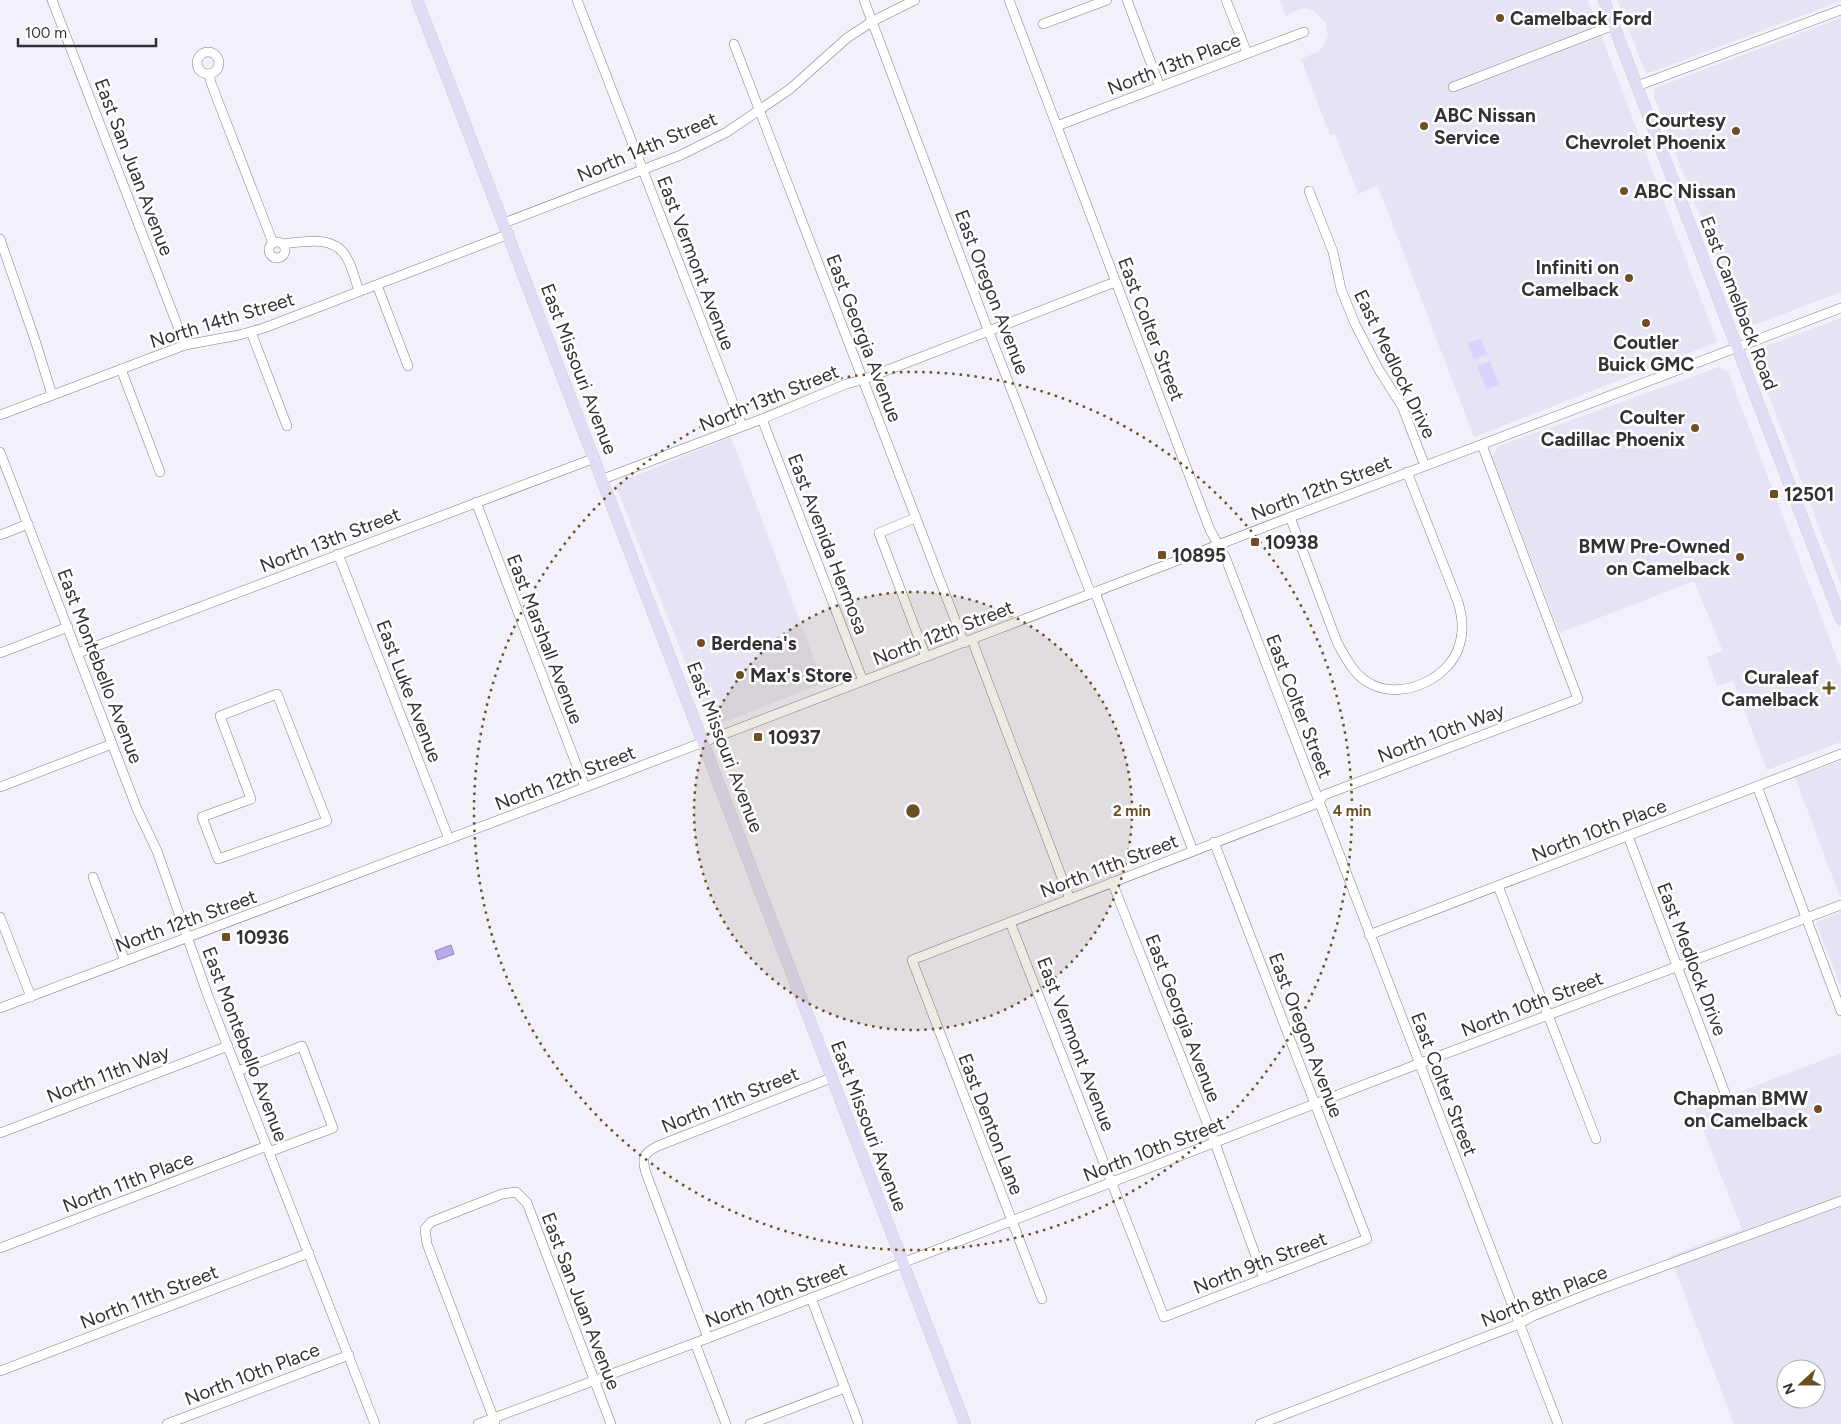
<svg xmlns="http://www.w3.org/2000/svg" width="1841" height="1424" font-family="Figtree,sans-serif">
	<rect width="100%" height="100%" fill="#f2f0fa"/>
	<!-- built -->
	<g fill="#e6e3f4" fill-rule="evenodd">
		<path d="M 1280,0 L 1588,0 L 1717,342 L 1474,437 L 1378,186 L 1358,194 L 1335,134 L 1330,135 L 1301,59 L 1320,51 L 1328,36 L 1326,23 L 1314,11 L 1304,8 L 1293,12 L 1286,17 Z"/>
		<path d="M 1617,0 L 1841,0 L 1841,1 L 1646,74 Z"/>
		<path d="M 1841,18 L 1841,292 L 1754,325 L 1737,313 L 1654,97 L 1655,88 Z"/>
		<path d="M 1841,318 L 1841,585 L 1756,362 L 1758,349 Z"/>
		<path d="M 1719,367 L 1728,372 L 1841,669 L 1841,742 L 1767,770 L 1733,681 L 1717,686 L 1707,657 L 1723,651 L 1694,581 L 1560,633 L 1492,457 L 1499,446 Z"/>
		<path d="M 731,437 L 823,683 L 720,724 L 708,719 L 615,484 Z"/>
		<path d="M 1841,761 L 1841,897 L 1840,897 L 1795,777 Z"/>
		<path d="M 1841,912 L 1841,987 L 1816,922 Z"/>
		<path d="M 1841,1053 L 1841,1424 L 1734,1424 L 1670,1256 L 1742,1229 L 1695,1109 ZM 1786,1369 L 1816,1369 L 1816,1399 L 1786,1399 Z"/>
	</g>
	<!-- green -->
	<g fill="#dbd3fd">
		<path d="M 1481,339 L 1487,354 L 1474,359 L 1468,343 Z"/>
		<path d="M 1490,361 L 1499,385 L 1486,389 L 1477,366 Z"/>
	</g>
	<!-- water -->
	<path fill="#b9aaed" stroke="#9086b6" d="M 451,945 L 454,954 L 438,960 L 435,951 Z"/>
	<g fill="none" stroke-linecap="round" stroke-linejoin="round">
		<!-- minor casing -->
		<g stroke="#7e7d85" stroke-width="10">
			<g id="minor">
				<path d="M 52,0 L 185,345"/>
				<path d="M 577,0 L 742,426"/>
				<path d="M 864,0 L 985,322 L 1091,594"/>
				<path d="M 1009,0 L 1210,530 L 1226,559 L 1558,1424"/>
				<path d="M 1127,0 L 1160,87"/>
				<path d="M 1226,0 L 1247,53"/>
				<path d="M 1043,24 L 1107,0"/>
				<path d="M 734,44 L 964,643"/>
				<circle cx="208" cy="63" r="11"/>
				<path d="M 209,74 L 211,83 L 273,243"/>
				<path d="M 1637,86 L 1841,10"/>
				<path d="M 1453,87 L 1614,25"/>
				<path d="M 1057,126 L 1304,32"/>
				<path d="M 1309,191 L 1333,252 L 1341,289 L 1355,324 L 1379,370 L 1402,406 L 1425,466"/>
				<path d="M 504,223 L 681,155 L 727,132 L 790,89 L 847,38 L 873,21 L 915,0"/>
				<path d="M 0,239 L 35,340 L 52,395"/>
				<circle cx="277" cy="250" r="8"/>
				<path d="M 283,244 C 302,242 332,235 345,255 C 352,265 355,280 359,291"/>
				<path d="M 377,285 L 408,366"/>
				<path d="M 251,332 L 287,426"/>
				<path d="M 121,369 L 160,472"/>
				<path d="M 0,415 L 185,345 L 239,335 L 264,328 L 509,234"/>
				<path d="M 762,419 L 863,681"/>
				<path d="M 0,452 L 137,809 L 157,851 L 208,996 L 375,1424"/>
				<path d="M 603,479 L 762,419 L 846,384 L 862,380 L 1115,282"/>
				<path d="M 476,502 L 585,787"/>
				<path d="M 1290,517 L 1337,642 C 1346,659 1355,677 1373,685 C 1405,700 1452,677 1460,643 C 1464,629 1462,615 1458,602 L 1407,472"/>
				<path d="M 915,518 L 879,533 L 926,657"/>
				<path d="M 0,535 L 28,524"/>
				<path d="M 338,554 L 449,839"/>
				<path d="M 1095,592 L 1193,851"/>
				<path d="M 972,640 L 1070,899"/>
				<path d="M 0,653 L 68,627"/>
				<path d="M 78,653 L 595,458"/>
				<path d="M 277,694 L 327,821 L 218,859 L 202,817 L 251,799 L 220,716 Z"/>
				<path d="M 1757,786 L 1841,1011"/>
				<path d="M 0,787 L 112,744"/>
				<path d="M 1628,836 L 1725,1093"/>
				<path d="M 93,877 L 125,961"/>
				<path d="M 1112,882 L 1215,1143 L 1264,1279"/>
				<path d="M 1498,886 L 1596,1139"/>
				<path d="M 0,917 L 31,997"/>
				<path d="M 1010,922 L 1164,1317 L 1367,1239 L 1214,842"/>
				<path d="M 1369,935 L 1841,754"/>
				<path d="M 0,1008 L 560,797 L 1296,515 L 1841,308"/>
				<path d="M 238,1071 L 302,1046 L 333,1128 L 269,1152"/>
				<path d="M 0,1133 L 228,1046"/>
				<path d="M 0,1248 L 267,1146"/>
				<path d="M 811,1298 L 858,1422"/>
				<path d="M 1042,1299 L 912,960 L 1318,803 L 1324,795 L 1578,699 L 1482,445"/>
				<path d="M 708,1338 L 646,1173 C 641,1157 644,1153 658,1146 L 831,1078"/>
				<path d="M 695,1343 L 726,1424"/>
				<path d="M 0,1371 L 309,1253"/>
				<path d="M 495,1422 L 427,1244 L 425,1229 L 431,1222 L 502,1194 L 516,1192 L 527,1203 L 611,1424"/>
				<path d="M 167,1424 L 349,1355"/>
				<path d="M 478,1424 L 708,1338 L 1418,1064 L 1841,905"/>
				<path d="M 750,1424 L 845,1388"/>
				<path d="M 1260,1424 L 1519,1324 L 1533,1316 L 1593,1292 L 1841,1201"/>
			</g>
		</g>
		<!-- major casing -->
		<g stroke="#cececf" stroke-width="12">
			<g id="major">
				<path d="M 417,0 C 602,474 782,950 965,1424"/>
				<path d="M 1604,0 L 1841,619"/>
			</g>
		</g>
		<!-- minor -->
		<use href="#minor" stroke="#fff" stroke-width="9"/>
		<!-- major -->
		<use href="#major" stroke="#e0dcf6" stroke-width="11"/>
	</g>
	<!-- distance rings -->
	<circle cx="913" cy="811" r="219" fill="#6c5023" fill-opacity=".12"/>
	<g fill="none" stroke="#6c5023" stroke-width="2.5" stroke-dasharray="2.5 5">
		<circle cx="913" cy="811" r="219"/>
		<circle cx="913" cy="811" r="439"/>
	</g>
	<!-- markers -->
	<g fill="#6c5023" stroke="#fff" stroke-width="2">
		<circle cx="1500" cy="18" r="5"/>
		<circle cx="1424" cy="126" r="5"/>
		<circle cx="1736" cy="131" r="5"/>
		<circle cx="1624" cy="191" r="5"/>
		<circle cx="1629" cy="278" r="5"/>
		<circle cx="1646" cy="323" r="5"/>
		<circle cx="1695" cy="428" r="5"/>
		<rect x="1769" y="489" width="10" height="10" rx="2.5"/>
		<rect x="1250" y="537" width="10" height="10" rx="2.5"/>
		<rect x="1157" y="550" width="10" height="10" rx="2.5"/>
		<circle cx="1740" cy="557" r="5"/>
		<circle cx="701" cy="643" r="5"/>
		<circle cx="740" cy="675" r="5"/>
		<path d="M1826.5 680.5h5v5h5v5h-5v5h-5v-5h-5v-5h5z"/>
		<rect x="753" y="732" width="10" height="10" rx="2.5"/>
		<rect x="221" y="932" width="10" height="10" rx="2.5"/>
		<circle cx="1818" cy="1109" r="5"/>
	</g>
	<g text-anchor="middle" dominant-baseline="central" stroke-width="5" stroke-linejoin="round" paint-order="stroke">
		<!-- poi labels -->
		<g font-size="19" font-weight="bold" fill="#323235" stroke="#fff" text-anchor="start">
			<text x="1510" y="18">Camelback Ford</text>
			<text x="1434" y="115">ABC Nissan<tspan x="1434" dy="22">Service</tspan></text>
			<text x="1726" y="120" text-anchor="end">Courtesy<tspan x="1726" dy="22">Chevrolet Phoenix</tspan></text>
			<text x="1634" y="191">ABC Nissan</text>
			<text x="1619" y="267" text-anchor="end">Infiniti on<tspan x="1619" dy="22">Camelback</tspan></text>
			<text x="1646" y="342" text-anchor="middle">Coutler<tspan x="1646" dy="22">Buick GMC</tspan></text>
			<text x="1685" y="417" text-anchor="end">Coulter<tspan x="1685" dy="22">Cadillac Phoenix</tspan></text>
			<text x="1784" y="494">12501</text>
			<text x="1265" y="542">10938</text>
			<text x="1730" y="546" text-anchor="end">BMW Pre-Owned<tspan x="1730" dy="22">on Camelback</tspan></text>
			<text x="1172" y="555">10895</text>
			<text x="711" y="643">Berdena's</text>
			<text x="750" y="675">Max's Store</text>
			<text x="1819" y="677" text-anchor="end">Curaleaf<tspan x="1819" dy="22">Camelback</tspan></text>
			<text x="768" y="737">10937</text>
			<text x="236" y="937">10936</text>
			<text x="1808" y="1098" text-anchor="end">Chapman BMW<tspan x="1808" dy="22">on Camelback</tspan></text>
		</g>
		<!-- street labels -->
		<g font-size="19" fill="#323235" stroke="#fff">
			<text transform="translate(1174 64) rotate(-21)">North 13th Place</text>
			<text transform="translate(647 147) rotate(-23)">North 14th Street</text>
			<text transform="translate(134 167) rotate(69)">East San Juan Avenue</text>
			<text transform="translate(696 263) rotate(69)">East Vermont Avenue</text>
			<text transform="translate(992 292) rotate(69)">East Oregon Avenue</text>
			<text transform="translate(1739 303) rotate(69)">East Camelback Road</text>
			<text transform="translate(222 320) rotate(-17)">North 14th Street</text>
			<text transform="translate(1151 329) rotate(69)">East Colter Street</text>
			<text transform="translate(864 338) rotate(69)">East Georgia Avenue</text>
			<text transform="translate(1395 364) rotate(64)">East Medlock Drive</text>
			<text transform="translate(579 369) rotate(69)">East Missouri Avenue</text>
			<text transform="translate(769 398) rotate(-22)">North 13th Street</text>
			<text transform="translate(1321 488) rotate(-21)">North 12th Street</text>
			<text transform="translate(330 540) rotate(-21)">North 13th Street</text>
			<text transform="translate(828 544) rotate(69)">East Avenida Hermosa</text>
			<text transform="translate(943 633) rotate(-21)">North 12th Street</text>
			<text transform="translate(545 639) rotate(69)">East Marshall Avenue</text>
			<text transform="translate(100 666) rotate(69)">East Montebello Avenue</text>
			<text transform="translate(409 691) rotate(69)">East Luke Avenue</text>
			<text transform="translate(1299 706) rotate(69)">East Colter Street</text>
			<text transform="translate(1441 733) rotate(-21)">North 10th Way</text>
			<text transform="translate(725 747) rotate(69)">East Missouri Avenue</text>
			<text transform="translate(565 778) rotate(-21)">North 12th Street</text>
			<text transform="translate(1599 830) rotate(-21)">North 10th Place</text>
			<text transform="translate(1109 866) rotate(-21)">North 11th Street</text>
			<text transform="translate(186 921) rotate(-20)">North 12th Street</text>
			<text transform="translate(1692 959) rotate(69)">East Medlock Drive</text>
			<text transform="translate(1532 1004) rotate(-21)">North 10th Street</text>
			<text transform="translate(1183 1018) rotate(69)">East Georgia Avenue</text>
			<text transform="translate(1306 1035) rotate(69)">East Oregon Avenue</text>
			<text transform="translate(245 1044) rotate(69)">East Montebello Avenue</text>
			<text transform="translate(1076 1044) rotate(69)">East Vermont Avenue</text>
			<text transform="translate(108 1074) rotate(-21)">North 11th Way</text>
			<text transform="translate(1444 1084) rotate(69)">East Colter Street</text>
			<text transform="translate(730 1100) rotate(-22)">North 11th Street</text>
			<text transform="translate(991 1124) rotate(69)">East Denton Lane</text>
			<text transform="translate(869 1126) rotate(69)">East Missouri Avenue</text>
			<text transform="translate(1154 1149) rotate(-21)">North 10th Street</text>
			<text transform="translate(128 1182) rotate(-21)">North 11th Place</text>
			<text transform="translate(1260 1263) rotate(-21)">North 9th Street</text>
			<text transform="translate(776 1295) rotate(-21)">North 10th Street</text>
			<text transform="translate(1544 1296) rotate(-22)">North 8th Place</text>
			<text transform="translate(149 1297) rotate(-21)">North 11th Street</text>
			<text transform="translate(581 1301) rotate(69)">East San Juan Avenue</text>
			<text transform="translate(252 1374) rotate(-21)">North 10th Place</text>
		</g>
	</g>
	<circle cx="913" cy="811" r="8" fill="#6c5023" stroke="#fff" stroke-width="2.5"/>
	<g font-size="15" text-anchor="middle" font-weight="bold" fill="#6c5023" stroke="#fff" stroke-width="5" stroke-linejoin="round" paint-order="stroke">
		<text x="1132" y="816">2 min</text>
		<text x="1352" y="816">4 min</text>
	</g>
	<!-- north arrow -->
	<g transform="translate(1801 1384) rotate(249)"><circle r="24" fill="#ffffff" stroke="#adadae"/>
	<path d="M0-4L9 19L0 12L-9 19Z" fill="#6c5023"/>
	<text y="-8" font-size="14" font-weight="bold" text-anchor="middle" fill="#323235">N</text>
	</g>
	<!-- scale -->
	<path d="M18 38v8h138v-8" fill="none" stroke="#323235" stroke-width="2.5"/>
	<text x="25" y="38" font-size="15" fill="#323235" stroke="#ffffff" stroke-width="4" paint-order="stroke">100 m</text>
</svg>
